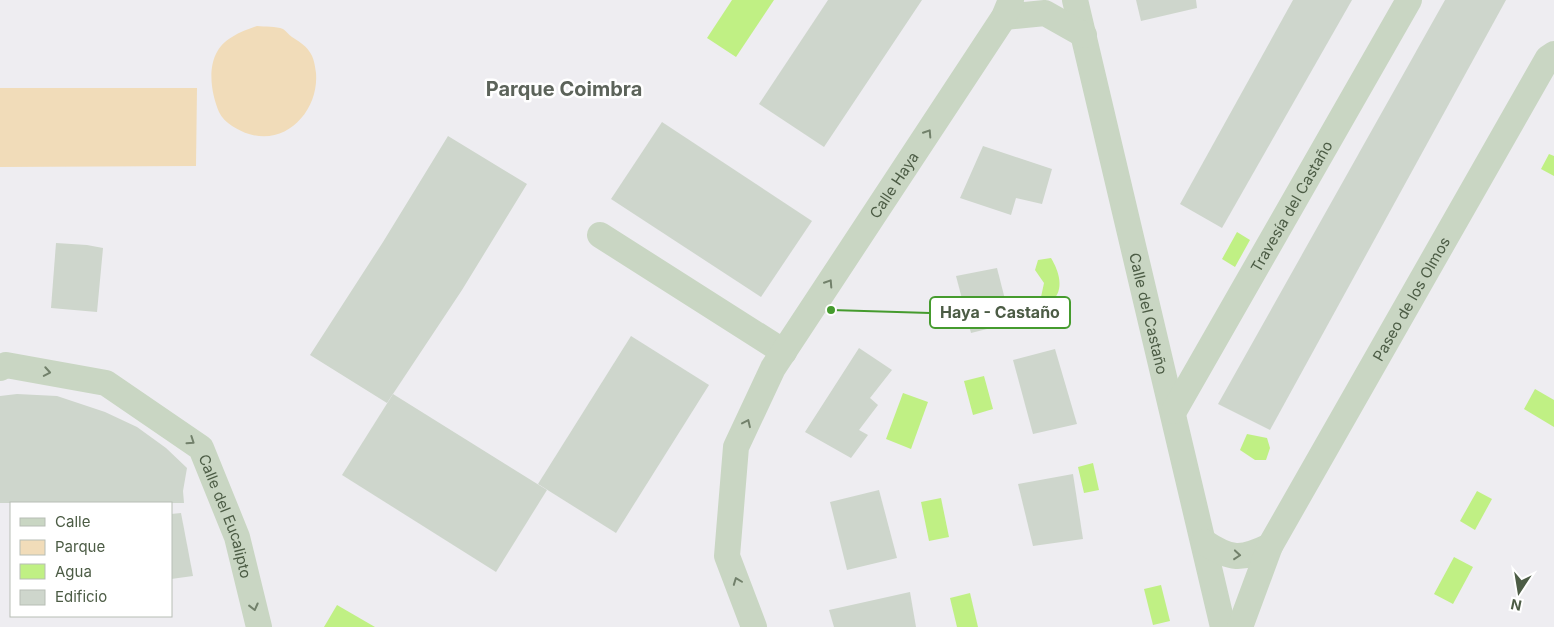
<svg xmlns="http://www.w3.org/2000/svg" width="1554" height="627" font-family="Inter,sans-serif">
	<rect width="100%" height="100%" fill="#eeedf1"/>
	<!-- green -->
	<g fill="#f1dcb9">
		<path d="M 257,26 C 265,27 276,26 283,29 C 286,31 289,35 292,37 C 298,41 305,45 309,51 C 314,57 315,66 316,73 C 319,110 287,146 249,134 C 239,131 224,123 219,112 C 209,88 205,52 232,37 C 240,32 249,29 257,26 Z"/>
		<path d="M 0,88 L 197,88 L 196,166 L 0,167 Z"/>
	</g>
	<!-- water -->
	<g fill="#c0f084">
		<path d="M 732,0 L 774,0 L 736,57 L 707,38 Z"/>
		<path d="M 1549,154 L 1554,156 L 1554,176 L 1541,169 Z"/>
		<path d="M 1237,232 L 1250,240 L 1235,267 L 1222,259 Z"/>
		<path d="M 1051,258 C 1059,271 1065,290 1052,301 L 1041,297 L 1044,283 L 1035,270 L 1038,260 Z"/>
		<path d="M 984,376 L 993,409 L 973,415 L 964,381 Z"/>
		<path d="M 1535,389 L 1554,400 L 1554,427 L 1524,409 Z"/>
		<path d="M 903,393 L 928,402 L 911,449 L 886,439 Z"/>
		<path d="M 1247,434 L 1267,438 L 1270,448 L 1266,460 L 1255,460 L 1240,450 Z"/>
		<path d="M 1093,463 L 1099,490 L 1084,493 L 1078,467 Z"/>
		<path d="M 1477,491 L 1492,499 L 1475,530 L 1460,521 Z"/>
		<path d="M 941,498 L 949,537 L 929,541 L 921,502 Z"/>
		<path d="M 1454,557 L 1473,567 L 1453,604 L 1434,594 Z"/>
		<path d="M 1161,585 L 1170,621 L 1153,625 L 1144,589 Z"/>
		<path d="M 970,593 L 978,627 L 957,627 L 950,598 Z"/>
		<path d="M 337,605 L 375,627 L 324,627 Z"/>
	</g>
	<!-- building -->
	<g fill="#ced6cc">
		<path d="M 828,0 L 922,0 L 824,147 L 759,104 Z"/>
		<path d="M 1136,0 L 1196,0 L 1197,8 L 1141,21 Z"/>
		<path d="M 1293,0 L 1352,0 L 1222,228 L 1180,204 Z"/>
		<path d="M 1445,0 L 1506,0 L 1270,430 L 1218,404 Z"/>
		<path d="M 662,122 L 812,221 L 761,297 L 611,199 Z"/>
		<path d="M 448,136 L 527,184 L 462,290 L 387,403 L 310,355 L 383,242 Z"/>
		<path d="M 983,146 L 1052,169 L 1042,204 L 1016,198 L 1011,215 L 960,198 Z"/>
		<path d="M 56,243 L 87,245 L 103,248 L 97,312 L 51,308 Z"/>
		<path d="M 997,268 L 1011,323 L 971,333 L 956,276 Z"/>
		<path d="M 631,336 L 709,385 L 616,533 L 538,484 Z"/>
		<path d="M 859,348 L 892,370 L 870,398 L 878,405 L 859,430 L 868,435 L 851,458 L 805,432 Z"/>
		<path d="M 1055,349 L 1077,424 L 1033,434 L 1013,360 Z"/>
		<path d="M 17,394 L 57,396 L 105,412 L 137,427 L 166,448 L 187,468 L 183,491 L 184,503 L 0,503 L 0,396 Z"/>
		<path d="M 393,394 L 547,490 L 496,572 L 342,475 Z"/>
		<path d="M 1073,474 L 1083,539 L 1033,546 L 1018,484 Z"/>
		<path d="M 879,490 L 897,558 L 847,570 L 830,502 Z"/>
		<path d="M 181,513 L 193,576 L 171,579 L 171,514 Z"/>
		<path d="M 910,592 L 916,627 L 834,627 L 829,610 Z"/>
	</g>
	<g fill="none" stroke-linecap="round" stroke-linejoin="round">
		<!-- minor -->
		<g stroke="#c9d6c3" stroke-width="26">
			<path id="s1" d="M 1075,0 L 1223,627"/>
			<path d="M 1004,17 L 1045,13 L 1084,35"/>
			<path d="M 600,235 L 784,352"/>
			<path id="s2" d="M 0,368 L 6,365 L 106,383 L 201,448 L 237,537 L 259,627"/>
			<path id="s3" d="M 1174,411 L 1409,0"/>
			<path d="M 1204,542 C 1231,560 1241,560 1270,546"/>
			<path id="s4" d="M 754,627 L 727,556 L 736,447 L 773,368 L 1004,17 L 1011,0"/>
			<path id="s5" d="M 1240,627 L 1270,546 L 1548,58 L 1554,54"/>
		</g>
	</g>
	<!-- one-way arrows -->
	<defs><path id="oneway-chevron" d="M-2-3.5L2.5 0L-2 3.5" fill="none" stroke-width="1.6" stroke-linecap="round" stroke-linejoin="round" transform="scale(1.25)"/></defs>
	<g stroke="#72816b">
		<use href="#oneway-chevron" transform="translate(928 133) rotate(-57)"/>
		<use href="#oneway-chevron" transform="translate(829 283) rotate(-57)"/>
		<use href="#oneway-chevron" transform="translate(47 372) rotate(10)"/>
		<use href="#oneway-chevron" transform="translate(747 423) rotate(-65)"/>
		<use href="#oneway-chevron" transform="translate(191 441) rotate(34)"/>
		<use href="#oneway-chevron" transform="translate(1237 555) rotate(5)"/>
		<use href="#oneway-chevron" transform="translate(737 581) rotate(-111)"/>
		<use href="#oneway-chevron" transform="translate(254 607) rotate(76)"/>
	</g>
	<g text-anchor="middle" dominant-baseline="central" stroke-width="5" stroke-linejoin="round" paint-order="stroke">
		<!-- street labels -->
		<g font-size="15" fill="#4c5c45" stroke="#fff">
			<text stroke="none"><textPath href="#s4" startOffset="492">Calle Haya</textPath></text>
			<text stroke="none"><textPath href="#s3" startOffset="236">Travesía del Castaño</textPath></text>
			<text stroke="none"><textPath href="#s5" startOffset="371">Paseo de los Olmos</textPath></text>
			<text stroke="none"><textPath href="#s1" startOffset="322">Calle del Castaño</textPath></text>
			<text stroke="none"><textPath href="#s2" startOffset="296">Calle del Eucalipto</textPath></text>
		</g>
		<!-- district labels -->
		<g font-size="20" font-weight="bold" fill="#5c635a" stroke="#fff">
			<text x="564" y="89">Parque Coimbra</text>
		</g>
	</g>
	<!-- callouts -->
	<path fill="none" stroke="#459b2e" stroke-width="2" d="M831 310L930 313"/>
	<circle fill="#459b2e" stroke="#fff" stroke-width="2" cx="831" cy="310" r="5"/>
	<rect fill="#fff" stroke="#459b2e" stroke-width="2" x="930" y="297" width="140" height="31" rx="5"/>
	<g font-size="16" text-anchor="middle" font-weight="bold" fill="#4c5c45">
		<text x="1000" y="318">Haya - Castaño</text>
	</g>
	<!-- legend -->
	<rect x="10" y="502" width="162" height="115" fill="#ffffff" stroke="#b7beb5"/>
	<rect x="20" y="518" width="25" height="8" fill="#c9d6c3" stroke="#b7beb5"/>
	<text x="55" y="527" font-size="15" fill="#4c5c45">Calle</text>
	<rect x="20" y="540" width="25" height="15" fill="#f1dcb9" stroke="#b7beb5"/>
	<text x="55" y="552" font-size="15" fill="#4c5c45">Parque</text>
	<rect x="20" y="564" width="25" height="15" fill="#c0f084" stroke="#b7beb5"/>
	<text x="55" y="577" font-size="15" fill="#4c5c45">Agua</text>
	<rect x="20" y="590" width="25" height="15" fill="#ced6cc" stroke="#b7beb5"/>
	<text x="55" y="602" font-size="15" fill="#4c5c45">Edificio</text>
	<!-- north arrow -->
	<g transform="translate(1519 592) rotate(192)" stroke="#ffffff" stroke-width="4" paint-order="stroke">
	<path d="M0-4L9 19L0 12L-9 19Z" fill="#4c5c45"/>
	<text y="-8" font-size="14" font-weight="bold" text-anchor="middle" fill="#4c5c45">N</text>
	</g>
</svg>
